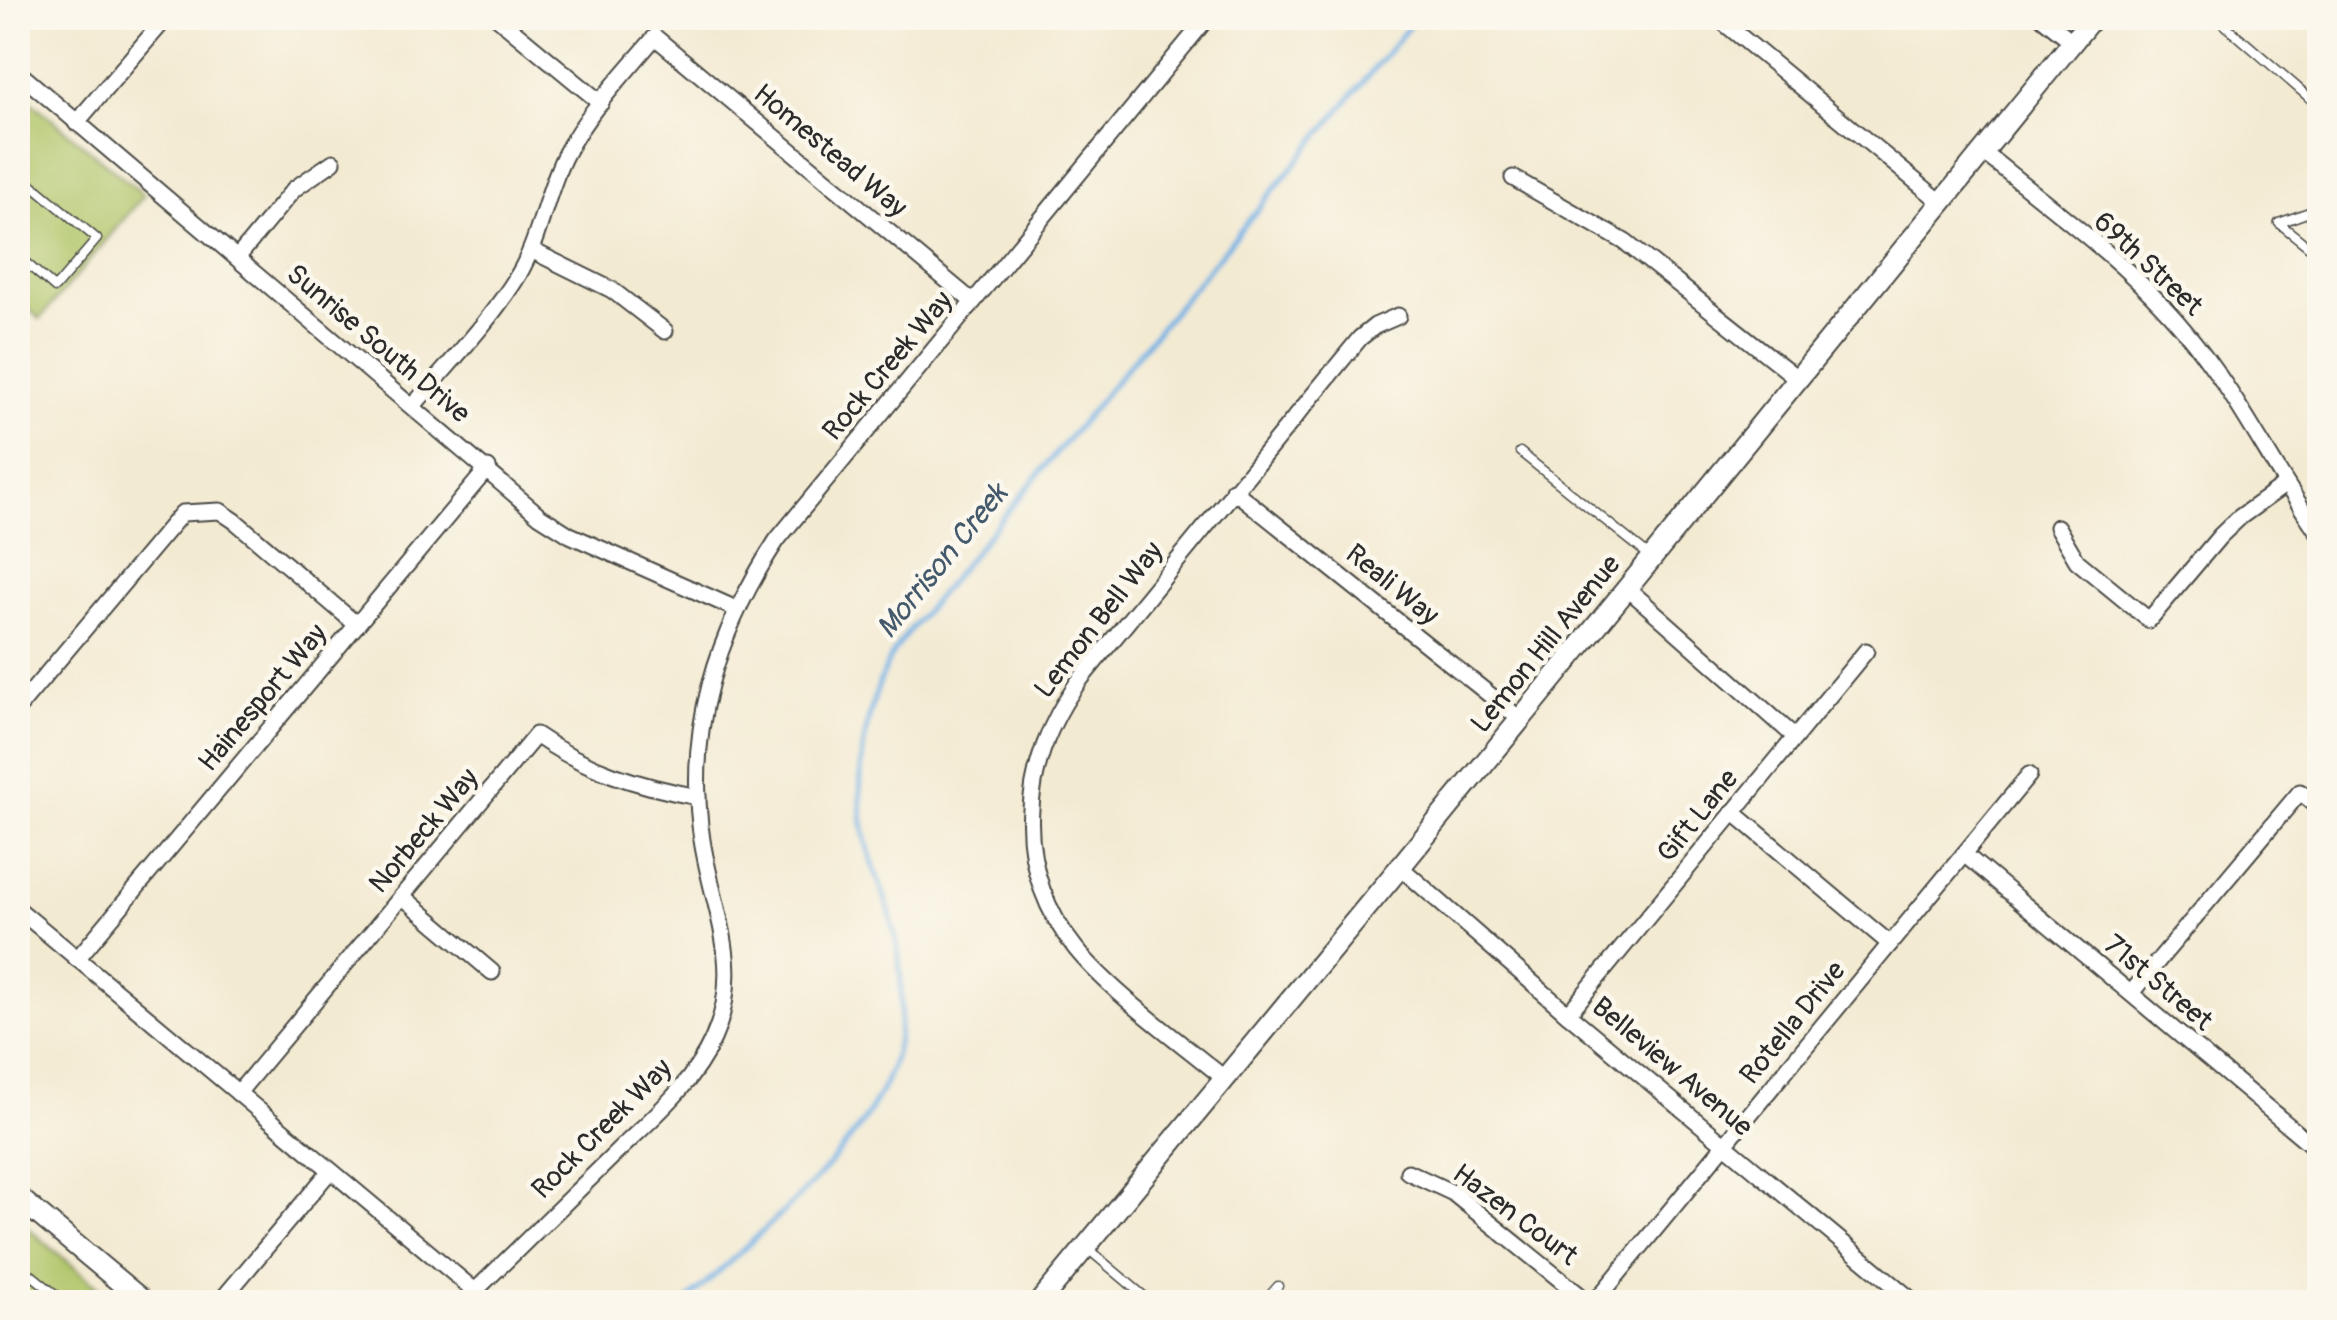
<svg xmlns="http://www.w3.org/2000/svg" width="2337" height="1320" font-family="Pangolin,sans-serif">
	<rect width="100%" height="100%" fill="#fbf7ec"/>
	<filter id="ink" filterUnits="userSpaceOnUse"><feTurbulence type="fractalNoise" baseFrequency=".01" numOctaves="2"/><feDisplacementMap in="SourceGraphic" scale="20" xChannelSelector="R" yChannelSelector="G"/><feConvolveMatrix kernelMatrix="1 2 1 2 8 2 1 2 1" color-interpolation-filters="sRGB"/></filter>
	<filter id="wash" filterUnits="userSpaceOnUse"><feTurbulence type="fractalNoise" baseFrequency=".0048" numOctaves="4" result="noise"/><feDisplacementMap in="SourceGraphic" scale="40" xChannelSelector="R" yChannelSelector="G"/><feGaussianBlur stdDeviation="2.25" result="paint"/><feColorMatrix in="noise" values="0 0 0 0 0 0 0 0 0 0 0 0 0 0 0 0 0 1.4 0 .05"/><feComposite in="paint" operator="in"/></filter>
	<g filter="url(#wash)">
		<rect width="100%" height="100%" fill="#f3ead2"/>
		<!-- green -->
		<g fill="#b1c66a" stroke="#6e784a" stroke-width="2.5">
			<path d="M 18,91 L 144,195 L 40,319 L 18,301 Z"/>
			<path d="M 18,1220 L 116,1302 L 18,1302 Z"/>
		</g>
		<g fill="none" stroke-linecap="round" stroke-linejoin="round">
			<!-- stream -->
			<path stroke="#72b1e5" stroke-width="5" d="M 686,1302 C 750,1241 853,1160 887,1078 C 907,1030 904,963 890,914 C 882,887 870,862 865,834 C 854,779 864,716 887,664 C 893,651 904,638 913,626 L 1416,18"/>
		</g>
	</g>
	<g filter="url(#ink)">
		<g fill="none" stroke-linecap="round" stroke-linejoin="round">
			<!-- service casing -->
			<g stroke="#494844" stroke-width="11">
				<g id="service">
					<path d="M 2217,18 L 2320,107"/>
					<path d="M 18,173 L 97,239 L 55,288 L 18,256"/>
					<path d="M 2279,223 L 2320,256"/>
					<path d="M 2279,223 L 2320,208"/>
					<path d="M 1520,452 L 1652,558"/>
					<path d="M 1088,1249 L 1151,1302"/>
					<path d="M 18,1264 L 65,1302"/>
					<path d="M 1264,1302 L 1278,1286"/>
				</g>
			</g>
			<!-- minor casing -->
			<g stroke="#494844" stroke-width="19">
				<g id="minor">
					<path d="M 498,18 L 601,103"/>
					<path d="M 1718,18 L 1942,203"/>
					<path d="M 2043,18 L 2073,42"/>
					<path d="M 18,72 L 540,516 L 570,535 L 736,609"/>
					<path d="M 76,123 L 166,18"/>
					<path d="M 1983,152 C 2051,208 2127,262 2184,330 C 2237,392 2272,468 2320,535"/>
					<path d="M 1513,178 L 1625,242 L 1798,379"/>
					<path d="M 531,250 L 612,290 L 665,331"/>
					<path d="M 237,258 L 294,189 L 333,162"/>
					<path d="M 413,406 C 449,363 490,322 519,274 C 541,236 546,191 566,153 C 589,110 624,74 655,37 L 973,302"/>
					<path d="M 1233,490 L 1520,719"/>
					<path d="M 2057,527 L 2077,561 L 2149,620 L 2220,536 L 2240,517 L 2286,484"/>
					<path d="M 1627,588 L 1795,737"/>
					<path d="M 18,708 L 182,513 L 220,511 L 235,521 L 357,625"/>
					<path d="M 1733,812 L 1890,944"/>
					<path d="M 1964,854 L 2320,1152"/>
					<path d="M 1400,867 L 1568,1014 L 1914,1302"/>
					<path d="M 402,896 L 492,972"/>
					<path d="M 18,909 L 475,1291 C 522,1245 569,1199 615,1154 C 651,1119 692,1086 713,1039 C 745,967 713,911 702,840 C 685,729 717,632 777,540 L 1207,18"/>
					<path d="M 77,959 L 488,468"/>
					<path d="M 2131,993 L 2300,792 L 2320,808"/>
					<path d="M 1568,1014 L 1866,651"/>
					<path d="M 1225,1079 C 1178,1040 1114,995 1076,949 C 1010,867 1020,762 1079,681 L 1360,338 L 1375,326 L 1398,316"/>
					<path d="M 238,1093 L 536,735 C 586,770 638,786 698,797"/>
					<path d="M 1408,1172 L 1453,1193 L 1588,1302"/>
					<path d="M 220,1302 L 330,1171"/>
					<path d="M 1595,1302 L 2029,775"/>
				</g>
			</g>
			<!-- tertiary casing -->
			<g stroke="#494844" stroke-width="24">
				<g id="tertiary">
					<path d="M 18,1197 L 144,1302"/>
					<path d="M 1040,1302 L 1400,867 L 2092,18"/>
				</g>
			</g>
			<!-- service -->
			<use href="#service" stroke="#fff" stroke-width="8"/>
			<!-- minor -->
			<use href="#minor" stroke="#fff" stroke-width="15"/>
			<!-- tertiary -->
			<use href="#tertiary" stroke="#fff" stroke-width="20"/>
		</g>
	</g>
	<g text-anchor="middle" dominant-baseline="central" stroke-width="9" stroke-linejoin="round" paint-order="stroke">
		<!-- street labels -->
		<g font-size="28" fill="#2b2b2b" stroke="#fbf7ec">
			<text transform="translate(830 151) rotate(40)">Homestead Way</text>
			<text transform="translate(2148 264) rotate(43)">69th Street</text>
			<text transform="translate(378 344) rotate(40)">Sunrise South Drive</text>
			<text transform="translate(888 366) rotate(-50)">Rock Creek Way</text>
			<text transform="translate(1392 585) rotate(39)">Reali Way</text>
			<text transform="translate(1099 620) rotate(-52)">Lemon Bell Way</text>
			<text transform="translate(1546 644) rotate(-51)">Lemon Hill Avenue</text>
			<text transform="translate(263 698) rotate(-50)">Hainesport Way</text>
			<text transform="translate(1698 816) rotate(-51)">Gift Lane</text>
			<text transform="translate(424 831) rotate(-50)">Norbeck Way</text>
			<text transform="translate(2158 983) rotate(40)">71st Street</text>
			<text transform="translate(1793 1023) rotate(-51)">Rotella Drive</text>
			<text transform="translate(1672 1067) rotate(40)">Belleview Avenue</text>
			<text transform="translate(602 1129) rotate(-45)">Rock Creek Way</text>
			<text transform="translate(1515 1215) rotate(37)">Hazen Court</text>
		</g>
		<!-- water labels -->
		<g font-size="30" font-style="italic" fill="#445a6c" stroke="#fbf7ec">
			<text transform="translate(942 561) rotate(-51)">Morrison Creek</text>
		</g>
	</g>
	<!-- margin -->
	<rect width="2337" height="1320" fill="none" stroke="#fbf7ec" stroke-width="60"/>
</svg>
